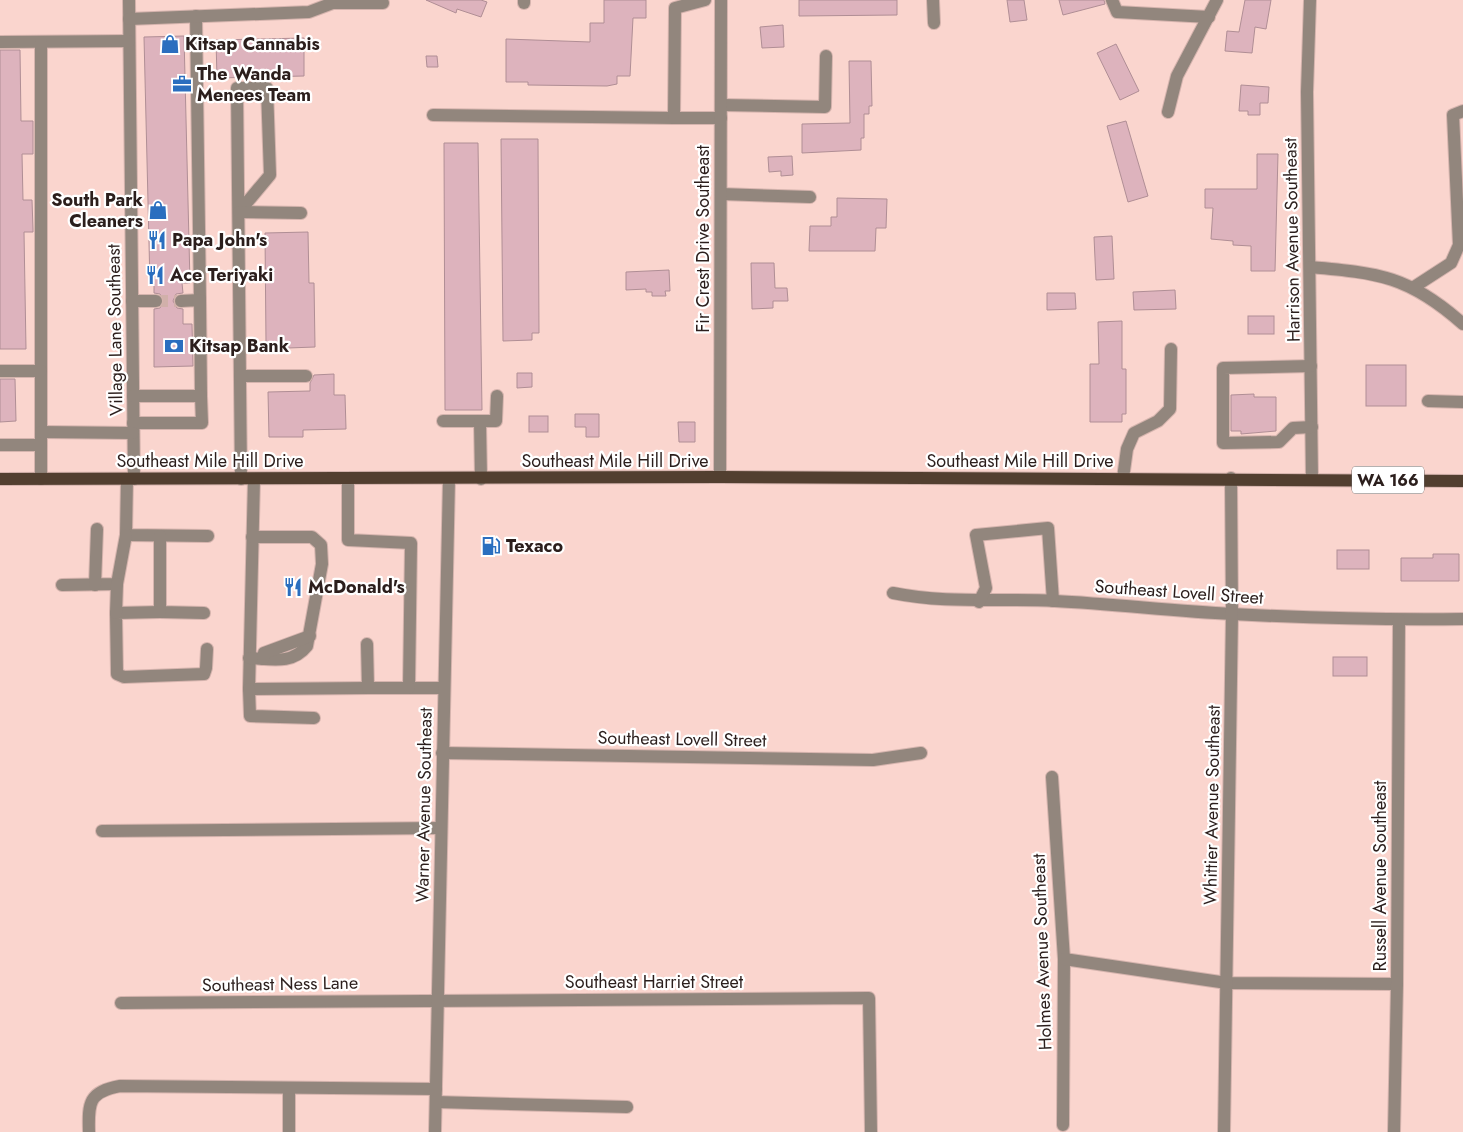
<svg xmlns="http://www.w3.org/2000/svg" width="1463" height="1132" font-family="Jost,sans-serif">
	<rect width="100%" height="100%" fill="#fad5ce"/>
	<!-- building -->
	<g fill="#ddb3bd" stroke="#b08e95">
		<path d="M 426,0 L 481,0 L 487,2 L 481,17 L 457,9 L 456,13 Z"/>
		<path d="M 604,0 L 646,0 L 646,18 L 633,18 L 630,76 L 617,76 L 617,84 L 607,86 L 528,85 L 528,82 L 506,82 L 506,39 L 590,42 L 590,23 L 604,23 Z"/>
		<path d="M 799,0 L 897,0 L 897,15 L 799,16 Z"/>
		<path d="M 1007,0 L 1024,0 L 1027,20 L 1010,22 Z"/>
		<path d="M 1059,0 L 1104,0 L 1105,4 L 1063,15 Z"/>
		<path d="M 1245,0 L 1271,0 L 1266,29 L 1255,27 L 1252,53 L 1225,51 L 1227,31 L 1239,32 Z"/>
		<path d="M 783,25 L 784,47 L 762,48 L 760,27 Z"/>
		<path d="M 184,36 L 190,283 L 182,283 L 183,293 L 176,294 L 173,301 L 177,308 L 183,309 L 183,324 L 192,324 L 193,366 L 154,367 L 154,309 L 160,308 L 164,301 L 160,294 L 154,293 L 154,284 L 150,284 L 144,37 Z"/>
		<path d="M 304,38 L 304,76 L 217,78 L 216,40 Z"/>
		<path d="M 1116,44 L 1139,91 L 1120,100 L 1097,53 Z"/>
		<path d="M 0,50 L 20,50 L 21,121 L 33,121 L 33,154 L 22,154 L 23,200 L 32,200 L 33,229 L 33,232 L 24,232 L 26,349 L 0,349 Z"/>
		<path d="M 426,56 L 437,56 L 438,67 L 427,67 Z"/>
		<path d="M 849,61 L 871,61 L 872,106 L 869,106 L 869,114 L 864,114 L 864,138 L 861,138 L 861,150 L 802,153 L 802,124 L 850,123 Z"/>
		<path d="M 1241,85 L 1269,87 L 1268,103 L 1260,103 L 1260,115 L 1248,115 L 1248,111 L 1239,111 Z"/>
		<path d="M 1126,121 L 1148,196 L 1128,202 L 1107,126 Z"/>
		<path d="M 501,139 L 538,139 L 539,333 L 532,333 L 532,340 L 503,341 Z"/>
		<path d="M 444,143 L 478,143 L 482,410 L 445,410 Z"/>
		<path d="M 1257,154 L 1278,154 L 1275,271 L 1251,271 L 1251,246 L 1233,245 L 1233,241 L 1211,239 L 1213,208 L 1205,208 L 1205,189 L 1257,189 Z"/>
		<path d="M 792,156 L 793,175 L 781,176 L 781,171 L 769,172 L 768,157 Z"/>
		<path d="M 837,198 L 887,199 L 886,228 L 876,228 L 875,251 L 809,251 L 810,226 L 831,226 L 831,217 L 837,217 Z"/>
		<path d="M 308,232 L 309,283 L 314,283 L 315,347 L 288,348 L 288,343 L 266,343 L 265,233 Z"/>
		<path d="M 1112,236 L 1114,279 L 1096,280 L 1094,237 Z"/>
		<path d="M 751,263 L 774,263 L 775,288 L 787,288 L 788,301 L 773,301 L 773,308 L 752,309 Z"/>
		<path d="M 669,270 L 670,291 L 665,291 L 666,296 L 652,296 L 652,292 L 646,292 L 646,289 L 626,290 L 626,272 Z"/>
		<path d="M 1175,290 L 1176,309 L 1134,310 L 1133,292 Z"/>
		<path d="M 1047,293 L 1075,293 L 1076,309 L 1047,310 Z"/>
		<rect x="1248" y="316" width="26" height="18"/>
		<path d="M 1122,321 L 1122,369 L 1126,369 L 1126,414 L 1122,414 L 1122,422 L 1090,422 L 1090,364 L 1099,364 L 1098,322 Z"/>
		<rect x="1366" y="365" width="40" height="41"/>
		<path d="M 517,373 L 532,373 L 532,387 L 517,388 Z"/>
		<path d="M 334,374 L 334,395 L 345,395 L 346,429 L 303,430 L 303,437 L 269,437 L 268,392 L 310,391 L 310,383 L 314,375 Z"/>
		<path d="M 0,379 L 15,379 L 16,421 L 0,422 Z"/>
		<path d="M 1254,394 L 1254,397 L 1276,397 L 1276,431 L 1241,434 L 1241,431 L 1231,431 L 1231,395 Z"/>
		<path d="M 575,414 L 599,414 L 599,437 L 586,437 L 586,427 L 575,427 Z"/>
		<rect x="529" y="416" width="19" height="16"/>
		<path d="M 678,422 L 695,422 L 695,442 L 679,442 Z"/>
		<rect x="1337" y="550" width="32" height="19"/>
		<path d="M 1433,554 L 1459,554 L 1459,581 L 1401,581 L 1401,558 L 1433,558 Z"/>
		<rect x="1333" y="657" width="34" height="19"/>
	</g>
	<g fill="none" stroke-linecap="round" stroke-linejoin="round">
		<!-- minor-tunnel -->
		<path stroke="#d1b0aa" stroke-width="12" stroke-dasharray="12 6" stroke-linecap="butt" d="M 156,301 L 181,301"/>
		<!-- minor casing -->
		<g stroke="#d5b4ae" stroke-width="14">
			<g id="minor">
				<path d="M 129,0 L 134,479"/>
				<path d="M 933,0 L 934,23"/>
				<path d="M 1112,0 L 1117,12 L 1209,17"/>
				<path d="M 1310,0 L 1307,92 L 1312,480"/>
				<path d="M 524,3 L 524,0"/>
				<path d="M 196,16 L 200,300"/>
				<path d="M 129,19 L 309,12 L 333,3 L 383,3"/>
				<path d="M 0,42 L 129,41"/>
				<path d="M 41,42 L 41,479"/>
				<path d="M 721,105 L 825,107 L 826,56"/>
				<path d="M 1168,112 L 1177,76 L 1217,0"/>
				<path d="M 433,115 L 674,118 L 675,8 L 705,0"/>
				<path d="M 674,118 L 721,118"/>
				<path d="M 721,194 L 810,197"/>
				<path d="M 239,212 L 270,175 L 267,88 L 237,88 L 241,479"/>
				<path d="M 239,212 L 301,213"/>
				<path d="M 1310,267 C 1379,273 1409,276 1463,324"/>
				<path d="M 1414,287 L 1451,263 L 1459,245 L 1453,115 L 1463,111"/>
				<path d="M 132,301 L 156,301"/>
				<path d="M 181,301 L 200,300 L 201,396"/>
				<path d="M 1311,366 L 1223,368 L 1223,443 L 1279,442 L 1293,428 L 1312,427"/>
				<path d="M 0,371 L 41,371"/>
				<path d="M 240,376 L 306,376"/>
				<path d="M 133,396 L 201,396 L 202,423 L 133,423"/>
				<path d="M 1428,401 L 1463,402"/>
				<path d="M 443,421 L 480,421 L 481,479"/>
				<path d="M 480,421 L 496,421 L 497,396"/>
				<path d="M 41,432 L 133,433"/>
				<path d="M 0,445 L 41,445"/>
				<path d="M 720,477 L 721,0"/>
				<path d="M 348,478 L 348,540 L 411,543 L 409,688 L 444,688"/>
				<path d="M 1123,478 L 1127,449 L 1134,433 L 1158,421 L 1170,409 L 1171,349"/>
				<path d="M 127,479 L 126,535 L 208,536"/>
				<path d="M 254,479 L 249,689 L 368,688"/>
				<path d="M 160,536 L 160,612 L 204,613"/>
				<path d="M 62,585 L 117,584 L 126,535"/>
				<path d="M 95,585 L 97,529"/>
				<path d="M 893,593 C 947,604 1000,598 1055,601 C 1114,604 1173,611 1232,614 C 1309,618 1386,620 1463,619"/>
				<path d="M 979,602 L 986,588 L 976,535 L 1048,528 L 1053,601"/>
				<path d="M 160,612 L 116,613 L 117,674 L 124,677 L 204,674 L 206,668 L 207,649"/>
				<path d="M 116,613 L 117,584"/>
				<path d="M 367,644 L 368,688 L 409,688"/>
				<path d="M 249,658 C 271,659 292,665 307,646 L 322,564 L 321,545 L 312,537 L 252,537"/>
				<path d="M 263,659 L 264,653 L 310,636"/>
				<path d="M 249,689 L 250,716 L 314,718"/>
				<path d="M 442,753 L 873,760 L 921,753"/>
				<path d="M 1052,777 L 1064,959 L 1063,1125"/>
				<path d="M 102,831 L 441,828"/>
				<path d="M 1064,959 L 1227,983 L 1397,984"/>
				<path d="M 121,1003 L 869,998 L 871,1132"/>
				<path d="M 289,1088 L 289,1132"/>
				<path d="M 436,1102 L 627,1107"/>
				<path d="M 89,1132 C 88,1102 89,1092 120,1086 L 436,1089"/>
				<path d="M 435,1132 L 449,479"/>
				<path d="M 1224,1132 L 1232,614 L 1231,478"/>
				<path d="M 1394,1132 L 1397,984 L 1399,620"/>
			</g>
		</g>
		<!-- major casing -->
		<g stroke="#d5b4ae" stroke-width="14">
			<path id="major" d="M 0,479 L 720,477 L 1463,481"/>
		</g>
		<!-- minor -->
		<use href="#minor" stroke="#92867d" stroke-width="12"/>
		<!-- major -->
		<use href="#major" stroke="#523f30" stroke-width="12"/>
	</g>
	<!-- icons -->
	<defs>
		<g id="shop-bare" transform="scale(1.5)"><path d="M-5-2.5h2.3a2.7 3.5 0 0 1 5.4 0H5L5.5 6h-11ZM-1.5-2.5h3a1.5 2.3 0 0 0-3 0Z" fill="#2a6ebf" stroke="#fff" stroke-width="2.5" paint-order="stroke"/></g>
		<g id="office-bare" transform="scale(1.5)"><path d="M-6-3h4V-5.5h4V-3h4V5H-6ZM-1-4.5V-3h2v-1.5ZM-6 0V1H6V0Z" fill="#2a6ebf" stroke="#fff" stroke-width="2.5" paint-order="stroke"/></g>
		<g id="restaurant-bare" transform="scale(1.5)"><path d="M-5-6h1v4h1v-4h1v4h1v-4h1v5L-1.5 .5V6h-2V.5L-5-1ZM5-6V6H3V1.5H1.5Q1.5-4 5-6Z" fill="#2a6ebf" stroke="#fff" stroke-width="2.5" paint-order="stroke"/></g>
		<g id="bank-bare" transform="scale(1.5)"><path d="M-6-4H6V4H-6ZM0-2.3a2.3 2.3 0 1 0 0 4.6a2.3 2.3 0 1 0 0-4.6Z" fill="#2a6ebf" stroke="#fff" stroke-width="2.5" paint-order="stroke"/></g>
		<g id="fuel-bare" transform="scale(1.5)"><path d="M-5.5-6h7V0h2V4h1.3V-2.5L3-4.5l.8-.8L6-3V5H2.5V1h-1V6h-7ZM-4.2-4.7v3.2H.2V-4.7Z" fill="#2a6ebf" stroke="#fff" stroke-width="2.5" paint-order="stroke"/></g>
	</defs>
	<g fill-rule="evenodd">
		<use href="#shop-bare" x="170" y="44"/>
		<use href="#office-bare" x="182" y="84"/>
		<use href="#shop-bare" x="158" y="210"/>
		<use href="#restaurant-bare" x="157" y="240"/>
		<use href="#restaurant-bare" x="155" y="275"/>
		<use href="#bank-bare" x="174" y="346"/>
		<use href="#fuel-bare" x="491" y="546"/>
		<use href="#restaurant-bare" x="293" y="587"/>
	</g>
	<g text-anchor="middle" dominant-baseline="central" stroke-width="4.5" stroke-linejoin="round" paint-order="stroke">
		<!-- shield labels -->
		<rect fill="#fff" stroke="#6b6260" stroke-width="1" x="1352" y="466.5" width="72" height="27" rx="4"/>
		<g font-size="16" font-weight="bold" fill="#2b1e1c">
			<text x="1388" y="480">WA 166</text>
		</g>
		<!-- poi labels -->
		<g font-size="18" font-weight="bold" fill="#2b1e1c" stroke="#fff" text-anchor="start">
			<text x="185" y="44">Kitsap Cannabis</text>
			<text x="197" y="74">The Wanda<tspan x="197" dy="21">Menees Team</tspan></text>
			<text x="143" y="200" text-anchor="end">South Park<tspan x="143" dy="21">Cleaners</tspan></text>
			<text x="172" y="240">Papa John's</text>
			<text x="170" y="275">Ace Teriyaki</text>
			<text x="189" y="346">Kitsap Bank</text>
			<text x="506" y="546">Texaco</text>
			<text x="308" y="587">McDonald's</text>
		</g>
		<!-- street labels -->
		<g font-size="18" fill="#2b1e1c" stroke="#fff">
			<text transform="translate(703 239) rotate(-90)">Fir Crest Drive Southeast</text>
			<text transform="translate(1292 240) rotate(-91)">Harrison Avenue Southeast</text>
			<text transform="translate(115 330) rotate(-91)">Village Lane Southeast</text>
			<text x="210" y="461">Southeast Mile Hill Drive</text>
			<text x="615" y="461">Southeast Mile Hill Drive</text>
			<text x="1020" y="461">Southeast Mile Hill Drive</text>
			<text transform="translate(1179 592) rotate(4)">Southeast Lovell Street</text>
			<text transform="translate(682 739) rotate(1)">Southeast Lovell Street</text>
			<text transform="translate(424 805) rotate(-89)">Warner Avenue Southeast</text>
			<text transform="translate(1212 805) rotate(-89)">Whittier Avenue Southeast</text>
			<text transform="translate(1380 876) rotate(-90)">Russell Avenue Southeast</text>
			<text transform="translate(1042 952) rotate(-92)">Holmes Avenue Southeast</text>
			<text x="654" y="982">Southeast Harriet Street</text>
			<text transform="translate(280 984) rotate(-1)">Southeast Ness Lane</text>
		</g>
	</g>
</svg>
